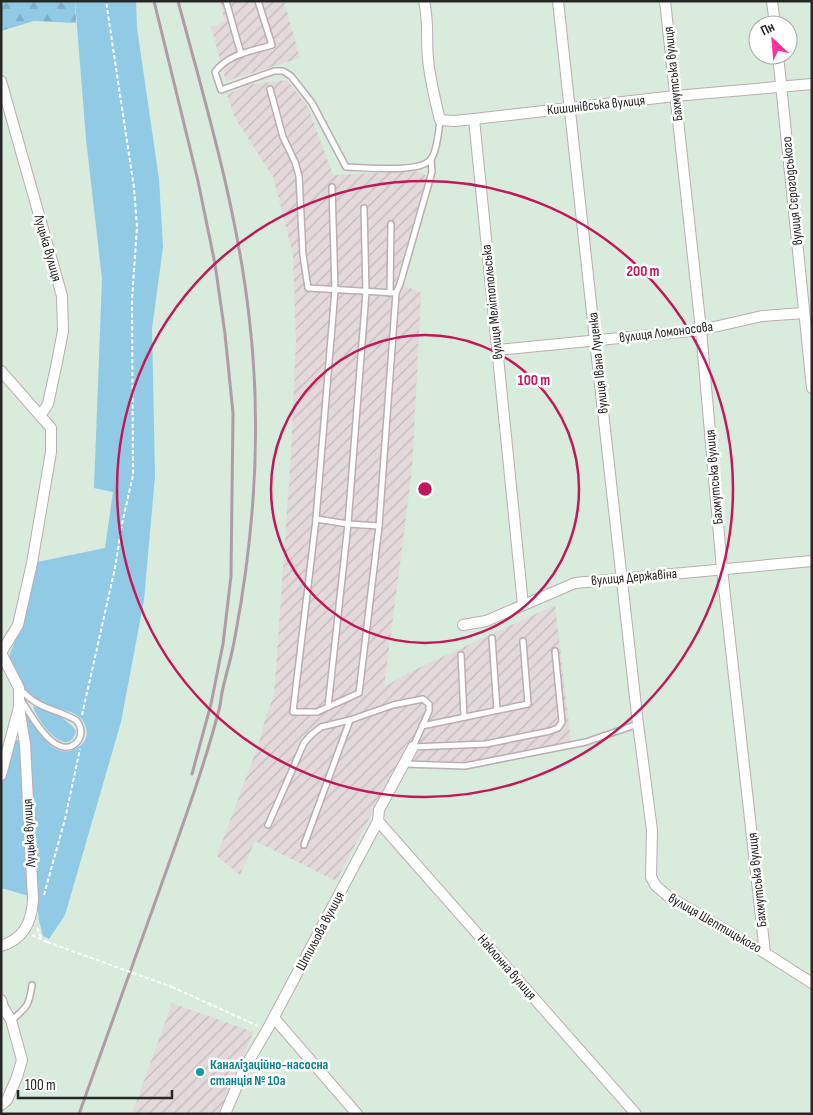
<svg xmlns="http://www.w3.org/2000/svg" width="813" height="1115" font-family="'Sofia Sans Condensed',sans-serif">
	<defs>
		<pattern id="industrial-furrows" width="10" height="10" patternUnits="userSpaceOnUse" patternTransform="scale(1.25)"><rect width="10" height="10" fill="#e3d9da"/><path d="M-1 1l2-2M0 10L10 0M9 11l2-2" fill="none" stroke="#c3babb"/></pattern>
		<pattern id="forest-firs" width="22" height="20" patternUnits="userSpaceOnUse" patternTransform="scale(1.25)"><rect width="22" height="20" fill="#91cae5"/><path d="M5 1l3.5 6h-7zM16 11l3.5 6h-7z" fill="#7daec4"/></pattern>
	</defs>
	<rect width="100%" height="100%" fill="#d8ebdc"/>
	<!-- industrial -->
	<g fill="url(#industrial-furrows)">
		<path d="M 220,1 L 284,1 L 300,58 L 226,81 L 211,27 L 225,22 Z"/>
		<path d="M 287,80 L 308,107 L 333,175 L 415,171 L 427,176 L 396,282 L 421,293 L 412,471 L 384,687 L 410,672 L 555,605 L 571,742 L 473,762 L 400,760 L 336,881 L 255,841 L 240,875 L 217,856 L 259,743 L 266,716 L 274,696 L 291,454 L 296,339 L 293,255 L 273,177 L 235,118 L 227,94 L 251,84 Z"/>
		<path d="M 172,1003 L 253,1032 L 220,1114 L 132,1114 Z"/>
	</g>
	<!-- grass -->
	<g fill="#91cae5">
		<path d="M 75,1 L 136,1 L 137,28 L 159,179 L 163,247 L 152,329 L 155,476 L 144,600 L 121,722 L 65,915 L 49,939 L 43,936 L 39,921 L 37,902 L 30,742 L 24,713 L 27,714 C 38,731 56,766 81,745 C 86,741 88,734 86,728 C 82,711 65,711 52,707 C 45,705 37,701 32,696 C 20,686 15,669 9,656 L 21,627 L 37,562 L 105,548 L 113,492 L 94,488 L 102,279 L 86,139 Z"/>
		<path d="M 33,706 C 46,709 69,719 76,731 C 68,762 36,720 33,706 Z"/>
		<path d="M 13,739 L 21,741 L 29,896 L 1,888 L 1,786 Z"/>
	</g>
	<!-- forest -->
	<path fill="url(#forest-firs)" d="M 1,1 L 75,1 L 76,23 L 34,21 L 1,31 Z"/>
	<g fill="none" stroke-linecap="round" stroke-linejoin="round">
		<!-- service casing -->
		<g stroke="#bdacb5" stroke-width="8">
			<g id="service">
				<path d="M 226,1 L 241,54"/>
				<path d="M 258,1 L 272,45 C 252,51 228,54 215,72 L 221,90 L 274,71 L 283,71 L 291,76 L 312,103 L 346,167 C 365,167 420,174 431,159 C 437,151 439,130 440,120"/>
				<path d="M 270,89 L 283,137 L 295,162 L 299,176 L 303,255 L 308,288 L 396,293"/>
				<path d="M 332,187 L 335,290 L 316,519 L 293,712 L 317,712 L 359,693 L 379,526 L 396,293 L 400,284 L 432,172 L 431,159"/>
				<path d="M 390,293 L 391,224"/>
				<path d="M 316,519 L 348,524 L 379,526"/>
				<path d="M 492,638 L 497,710"/>
				<path d="M 461,655 L 464,717"/>
				<path d="M 21,690 C 40,710 54,708 76,720 C 88,733 76,752 60,746 C 45,741 30,713 21,700"/>
				<path d="M 328,707 L 348,524 L 366,292 L 364,208"/>
				<path d="M 422,726 L 528,704 L 523,641"/>
				<path d="M 405,764 L 465,766 L 586,742 L 638,724"/>
				<path d="M 268,825 L 304,743 L 311,735 L 321,727 L 350,720 L 393,705 L 423,699 L 429,704 L 429,711 L 413,747 L 486,744 L 550,731 L 558,728 L 562,722 L 555,651"/>
				<path d="M 304,845 L 350,720"/>
				<path d="M 12,1020 C 27,1007 29,1006 32,985"/>
			</g>
		</g>
		<!-- minor casing -->
		<g stroke="#bdacb5" stroke-width="12">
			<g id="minor">
				<path d="M 424,1 C 429,21 426,40 428,59 C 430,80 435,100 440,120 L 454,121 L 474,119 L 675,96 L 812,84"/>
				<path d="M 558,1 L 595,340 L 638,724 L 652,830 L 651,877 L 656,886 L 669,897 L 765,953 L 812,983"/>
				<path d="M 665,1 L 701,330 L 722,569 L 765,953"/>
				<path d="M 772,1 L 775,25"/>
				<path d="M 778,55 L 812,388"/>
				<path d="M 1,81 L 62,296 L 63,331 L 57,362 L 48,404 L 40,416"/>
				<path d="M 474,119 L 523,605"/>
				<path d="M 497,350 L 701,330 L 762,316 L 804,313"/>
				<path d="M 1,371 L 51,428 L 51,452 L 32,563 L 18,625 L 1,653"/>
				<path d="M 463,625 L 486,621 L 575,583 L 812,561"/>
				<path d="M 1,653 L 19,688 L 19,707 L 1,775"/>
				<path d="M 378,821 L 636,1114"/>
				<path d="M 1,946 C 24,939 32,922 33,899 L 25,744 L 19,707"/>
				<path d="M 1,1000 L 3,1007 L 11,1020 L 22,1060 L 17,1077 L 7,1100 L 1,1105"/>
				<path d="M 274,1018 L 357,1114"/>
				<path d="M 225,1114 L 245,1067 L 267,1030 L 378,821 L 379,810 L 413,747"/>
			</g>
		</g>
		<!-- path -->
		<g stroke="#fff" stroke-width="2" stroke-dasharray="4 2.5" stroke-linecap="butt">
			<path d="M 82,715 L 115,568 L 122,524 L 133,475 L 132,299 L 137,227 L 134,188 L 106,1"/>
			<path d="M 44,895 L 65,819 L 80,749"/>
			<path d="M 37,928 L 42,940"/>
			<path d="M 32,935 L 47,942"/>
			<path d="M 172,987 L 258,1026"/>
		</g>
		<!-- service -->
		<use href="#service" stroke="#fff" stroke-width="5"/>
		<!-- minor -->
		<use href="#minor" stroke="#fff" stroke-width="10"/>
		<!-- rail -->
		<g stroke="#b39ba6" stroke-width="3">
			<path d="M 154,1 L 198,181 L 215,264 L 225,334 L 233,413 L 231,576 L 223,644 L 211,704 L 192,774"/>
			<path d="M 79,1114 C 105,1041 131,969 157,897 C 179,835 202,774 219,710 C 221,703 221,695 223,688 C 227,671 232,655 235,637 C 255,531 262,423 249,316 C 237,209 206,105 178,1"/>
		</g>
		<!-- path-bridge -->
		<path stroke="#fff" stroke-width="2" stroke-dasharray="4 2.5" stroke-linecap="butt" d="M 47,942 L 172,987"/>
	</g>
	<!-- distance rings -->
	<g fill="none" stroke="#c2185b" stroke-width="2.5">
		<circle cx="425" cy="489" r="154"/>
		<circle cx="425" cy="489" r="308"/>
	</g>
	<!-- markers -->
	<circle fill="#0f9aa8" stroke="#fff" stroke-width="2" cx="200" cy="1072" r="5"/>
	<g text-anchor="middle" dominant-baseline="central" stroke-width="5" stroke-linejoin="round" paint-order="stroke">
		<!-- street labels -->
		<g font-size="14" fill="#272727" stroke="#fff">
			<text transform="translate(673 74) rotate(-96)">Бахмутська вулиця</text>
			<text transform="translate(596 105) rotate(-6)">Кишинівська вулиця</text>
			<text transform="translate(792 191) rotate(-96)">вулиця Сєрогодського</text>
			<text transform="translate(48 248) rotate(74)">Луцька вулиця</text>
			<text transform="translate(492 302) rotate(-96)">вулиця Мелітопольська</text>
			<text transform="translate(666 332) rotate(-7)">вулиця Ломоносова</text>
			<text transform="translate(598 363) rotate(-96)">вулиця Івана Луценка</text>
			<text transform="translate(714 477) rotate(-95)">Бахмутська вулиця</text>
			<text transform="translate(634 577) rotate(-5)">вулиця Державіна</text>
			<text transform="translate(29 833) rotate(-93)">Луцька вулиця</text>
			<text transform="translate(757 880) rotate(-96)">Бахмутська вулиця</text>
			<text transform="translate(715 923) rotate(30)">вулиця Шептицького</text>
			<text transform="translate(320 931) rotate(-62)">Штильова вулиця</text>
			<text transform="translate(507 967) rotate(49)">Наклонна вулиця</text>
		</g>
		<!-- culture labels -->
		<g font-size="14" font-weight="bold" fill="#0d838f" stroke="#fff" text-anchor="start">
			<text x="210" y="1064">Каналізаційно-насосна<tspan x="210" dy="16">станція № 10а</tspan></text>
		</g>
	</g>
	<circle cx="425" cy="489" r="8" fill="#c2185b" stroke="#fff" stroke-width="2.5"/>
	<g font-size="15" text-anchor="middle" font-weight="bold" fill="#c2185b" stroke="#fff" stroke-width="5" stroke-linejoin="round" paint-order="stroke">
		<text x="643" y="276">200 m</text>
		<text x="534" y="385">100 m</text>
	</g>
	<!-- border -->
	<rect width="813" height="1115" fill="none" stroke="#272727" stroke-width="5"/>
	<!-- north arrow -->
	<g transform="translate(773 40) rotate(334)"><circle r="24" fill="#ffffff" stroke="#a9a9a9"/>
	<path d="M0-4L9 19L0 12L-9 19Z" fill="#ff319c"/>
	<text y="-8" font-size="14" font-weight="bold" text-anchor="middle" fill="#272727">Пн</text>
	</g>
	<!-- scale -->
	<path d="M18 1090v8h154v-8" fill="none" stroke="#272727" stroke-width="2.5"/>
	<text x="25" y="1090" font-size="15" fill="#272727" stroke="#ffffff" stroke-width="4" paint-order="stroke">100 m</text>
</svg>
